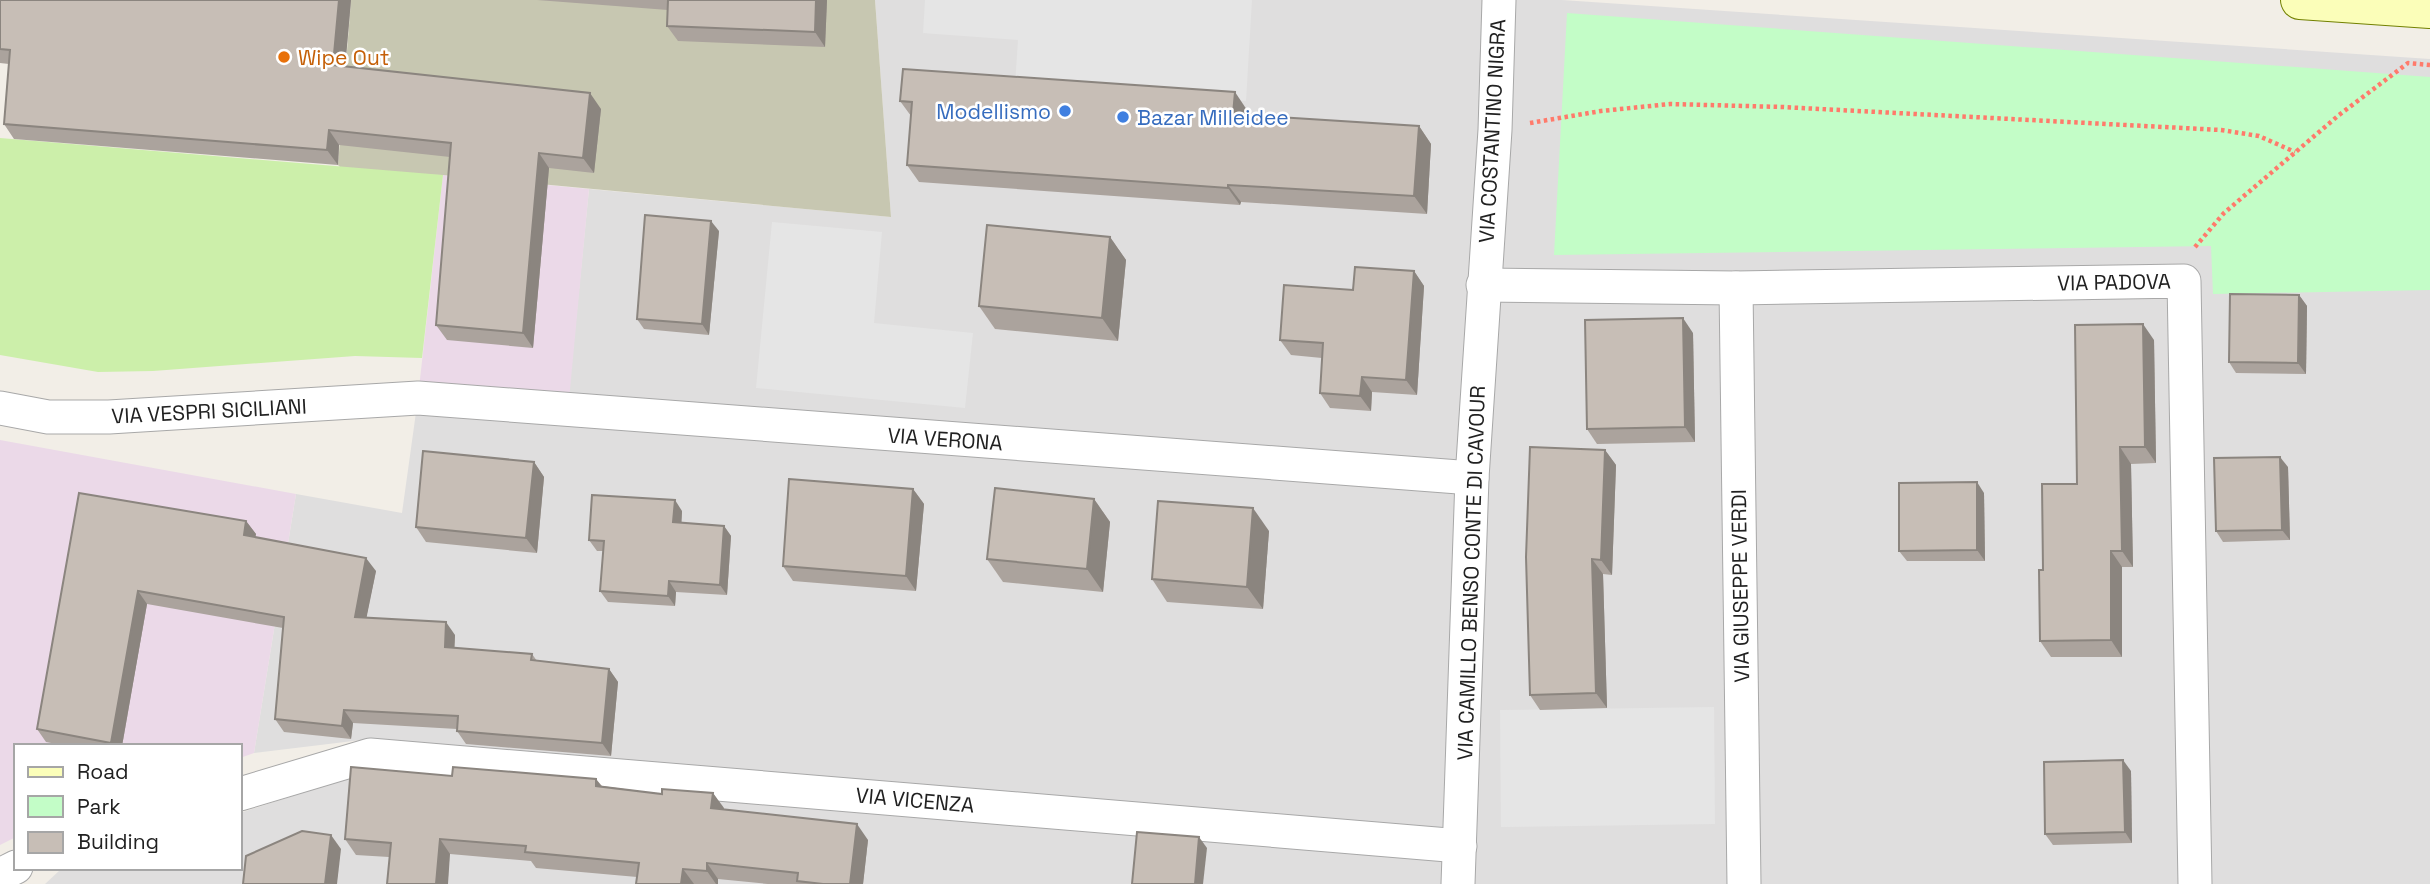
<svg xmlns="http://www.w3.org/2000/svg" width="2430" height="884" font-family="'Space Grotesk',sans-serif">
	<rect width="100%" height="100%" fill="#f2eee7"/>
	<!-- residential -->
	<path fill="#dfdede" d="M 875,0 L 1562,0 L 2430,59 L 2430,884 L 45,884 L 59,871 L 68,868 L 240,868 L 240,813 L 356,775 L 378,738 L 254,753 L 296,494 L 402,513 L 418,398 L 568,400 L 589,189 L 891,217 Z"/>
	<!-- industrial -->
	<g fill="#ebd9e8">
		<path d="M 443,175 L 589,189 L 569,400 L 419,388 Z"/>
		<path d="M 0,440 L 296,494 L 254,753 L 240,758 L 240,746 L 16,746 L 16,837 L 0,845 Z"/>
	</g>
	<!-- construction -->
	<path fill="#c7c7b1" d="M 351,0 L 875,0 L 891,217 L 443,175 L 347,174 L 338,165 Z"/>
	<!-- grass -->
	<path fill="#ccefaa" d="M 0,138 L 443,175 L 422,358 L 355,356 L 153,371 L 98,372 L 0,355 Z"/>
	<!-- park -->
	<path fill="#c3fdc7" d="M 1567,13 L 2430,77 L 2430,290 L 2213,294 L 2211,246 L 1554,255 Z"/>
	<!-- parking -->
	<g fill="#e5e5e5">
		<path d="M 925,0 L 1252,0 L 1246,101 L 1015,85 L 1018,40 L 923,33 Z"/>
		<path d="M 772,222 L 882,232 L 874,323 L 973,333 L 965,408 L 756,388 Z"/>
		<path d="M 1714,707 L 1715,824 L 1501,827 L 1500,710 Z"/>
	</g>
	<g fill="none" stroke-linecap="round" stroke-linejoin="round">
		<!-- minor casing -->
		<g stroke="#a8a8a8" stroke-width="35">
			<g id="minor">
				<path d="M 1483,285 L 1736,288 L 2184,281 L 2195,884"/>
				<path d="M 1736,288 L 1744,884"/>
				<path d="M 0,408 L 48,417 L 109,417 L 418,398 L 1472,478"/>
				<path d="M 240,794 L 370,755 L 1460,846"/>
				<path d="M 0,875 L 16,867"/>
				<path d="M 1458,884 L 1472,478 L 1495,130 L 1499,0"/>
			</g>
		</g>
		<!-- secondary casing -->
		<g stroke="#728000" stroke-width="40">
			<path id="secondary" d="M 2300,0 L 2430,9"/>
		</g>
		<!-- path -->
		<g stroke="#ff7a6b" stroke-width="4.5" stroke-dasharray="3.5 3.5" stroke-linecap="butt">
			<path d="M 1530,123 L 1601,111 L 1670,104 L 1782,107 L 2221,130 L 2259,136 L 2295,152"/>
			<path d="M 2195,247 L 2224,213 L 2339,115 L 2408,63 L 2430,65"/>
		</g>
		<!-- minor -->
		<use href="#minor" stroke="#fff" stroke-width="33"/>
		<!-- secondary -->
		<use href="#secondary" stroke="#fbfeb9" stroke-width="38"/>
	</g>
	<!-- wall -->
	<g fill="#aba39d">
		<path d="M 0,0 L 351,0 L 345,66 L 601,109 L 594,173 L 549,168 L 533,348 L 447,340 L 436,325 L 450,157 L 339,145 L 338,165 L 14,139 L 4,124 L 9,64 L 0,63 Z"/>
		<path d="M 537,0 L 827,0 L 825,47 L 678,41 L 667,26 L 668,10 Z"/>
		<path d="M 900,101 L 1247,110 L 1247,115 L 1419,126 L 1431,144 L 1427,214 L 1241,202 L 1240,205 L 919,182 L 907,165 L 911,116 Z"/>
		<path d="M 719,231 L 709,335 L 644,329 L 637,319 Z"/>
		<path d="M 1110,237 L 1126,260 L 1118,341 L 995,329 L 979,306 Z"/>
		<path d="M 1414,271 L 1424,286 L 1417,395 L 1372,392 L 1371,411 L 1330,408 L 1320,393 L 1322,358 L 1291,355 L 1280,340 L 1353,290 Z"/>
		<path d="M 2299,295 L 2307,306 L 2306,374 L 2236,373 L 2229,362 Z"/>
		<path d="M 1693,333 L 1695,442 L 1597,444 L 1587,429 Z"/>
		<path d="M 2154,340 L 2156,463 L 2131,464 L 2133,567 L 2122,567 L 2122,657 L 2051,657 L 2040,641 L 2043,570 L 2077,484 Z"/>
		<path d="M 1605,450 L 1616,465 L 1612,575 L 1603,574 L 1607,708 L 1540,710 L 1530,695 Z"/>
		<path d="M 534,462 L 544,477 L 537,553 L 426,542 L 416,527 Z"/>
		<path d="M 2288,467 L 2290,540 L 2223,542 L 2216,531 Z"/>
		<path d="M 913,489 L 924,504 L 916,591 L 793,581 L 783,566 Z"/>
		<path d="M 79,493 L 246,521 L 256,534 L 255,537 L 376,571 L 366,618 L 455,635 L 454,648 L 532,654 L 537,661 L 609,669 L 618,682 L 611,756 L 466,744 L 457,731 L 457,729 L 353,723 L 351,739 L 284,732 L 275,719 L 283,628 L 147,604 L 122,746 L 67,746 L 46,742 L 37,729 Z"/>
		<path d="M 1984,493 L 1985,561 L 1907,561 L 1899,551 Z"/>
		<path d="M 1094,499 L 1110,522 L 1103,592 L 1003,582 L 987,559 Z"/>
		<path d="M 682,511 L 681,523 L 724,526 L 731,536 L 727,595 L 676,592 L 675,606 L 608,602 L 600,591 L 603,551 L 597,551 L 589,540 Z"/>
		<path d="M 1269,531 L 1263,609 L 1167,602 L 1152,579 Z"/>
		<path d="M 2131,771 L 2132,843 L 2053,845 L 2045,834 Z"/>
		<path d="M 596,779 L 602,786 L 662,794 L 713,793 L 723,809 L 868,840 L 863,884 L 768,884 L 718,879 L 718,884 L 636,884 L 637,877 L 536,868 L 531,861 L 450,854 L 389,857 L 356,855 L 345,839 Z"/>
	</g>
	<!-- shaded-wall -->
	<g fill="#8b857f">
		<path d="M 339,0 L 351,0 L 344,80 L 333,65 Z"/>
		<path d="M 816,0 L 827,0 L 825,47 L 815,32 Z"/>
		<path d="M 1235,92 L 1247,110 L 1246,132 L 1233,114 Z"/>
		<path d="M 590,93 L 601,109 L 594,173 L 583,158 Z"/>
		<path d="M 1419,126 L 1431,144 L 1427,214 L 1414,196 Z"/>
		<path d="M 329,130 L 339,145 L 338,165 L 327,150 Z"/>
		<path d="M 539,153 L 549,168 L 533,348 L 523,333 Z"/>
		<path d="M 1228,185 L 1241,202 L 1240,205 L 1228,188 Z"/>
		<path d="M 711,221 L 719,231 L 709,335 L 702,324 Z"/>
		<path d="M 1110,237 L 1126,260 L 1118,341 L 1102,318 Z"/>
		<path d="M 1414,271 L 1424,286 L 1417,395 L 1406,380 Z"/>
		<path d="M 2299,295 L 2307,306 L 2306,374 L 2298,363 Z"/>
		<path d="M 1683,318 L 1693,333 L 1695,442 L 1685,427 Z"/>
		<path d="M 2143,324 L 2154,340 L 2156,463 L 2145,447 Z"/>
		<path d="M 1362,377 L 1372,392 L 1371,411 L 1360,396 Z"/>
		<path d="M 2120,447 L 2131,464 L 2133,567 L 2122,551 Z"/>
		<path d="M 1605,450 L 1616,465 L 1612,575 L 1601,560 Z"/>
		<path d="M 2280,457 L 2288,467 L 2290,540 L 2282,530 Z"/>
		<path d="M 534,462 L 544,477 L 537,553 L 526,538 Z"/>
		<path d="M 1977,482 L 1984,493 L 1985,561 L 1977,550 Z"/>
		<path d="M 913,489 L 924,504 L 916,591 L 906,576 Z"/>
		<path d="M 1094,499 L 1110,522 L 1103,592 L 1087,569 Z"/>
		<path d="M 675,500 L 682,511 L 681,533 L 673,522 Z"/>
		<path d="M 1253,508 L 1269,531 L 1263,609 L 1247,587 Z"/>
		<path d="M 246,521 L 256,534 L 253,548 L 244,535 Z"/>
		<path d="M 724,526 L 731,536 L 727,595 L 720,585 Z"/>
		<path d="M 2111,551 L 2122,567 L 2122,657 L 2111,640 Z"/>
		<path d="M 366,558 L 376,571 L 364,630 L 355,617 Z"/>
		<path d="M 1592,559 L 1603,574 L 1607,708 L 1596,693 Z"/>
		<path d="M 669,581 L 676,592 L 675,606 L 668,596 Z"/>
		<path d="M 138,591 L 147,604 L 122,746 L 113,746 L 111,743 Z"/>
		<path d="M 446,622 L 455,635 L 454,660 L 445,647 Z"/>
		<path d="M 609,669 L 618,682 L 611,756 L 602,743 Z"/>
		<path d="M 344,710 L 353,723 L 351,739 L 342,726 Z"/>
		<path d="M 2123,760 L 2131,771 L 2132,843 L 2125,832 Z"/>
		<path d="M 596,779 L 607,794 L 596,786 Z"/>
		<path d="M 713,793 L 724,808 L 722,823 L 711,808 Z"/>
		<path d="M 857,824 L 868,840 L 863,884 L 850,884 Z"/>
		<path d="M 331,835 L 341,849 L 337,884 L 325,884 Z"/>
		<path d="M 1199,837 L 1207,848 L 1203,884 L 1195,884 Z"/>
		<path d="M 440,839 L 450,854 L 448,884 L 436,884 Z"/>
		<path d="M 707,863 L 718,879 L 718,884 L 716,884 L 707,871 Z"/>
		<path d="M 683,869 L 694,884 L 681,884 Z"/>
	</g>
	<!-- building -->
	<g fill="#c7beb6" stroke="#8b857f" stroke-width="2">
		<path d="M 0,0 L 339,0 L 333,65 L 590,93 L 583,158 L 539,153 L 523,333 L 436,325 L 451,143 L 329,130 L 327,150 L 4,124 L 10,50 L 0,49 Z"/>
		<path d="M 668,0 L 816,0 L 815,32 L 667,26 Z"/>
		<path d="M 903,69 L 1235,92 L 1233,114 L 1419,126 L 1414,196 L 1228,185 L 1228,188 L 907,165 L 912,102 L 900,101 Z"/>
		<path d="M 645,215 L 711,221 L 702,324 L 637,319 Z"/>
		<path d="M 987,225 L 1110,237 L 1102,318 L 979,306 Z"/>
		<path d="M 1355,267 L 1414,271 L 1406,380 L 1362,377 L 1360,396 L 1320,393 L 1323,343 L 1280,340 L 1284,285 L 1353,290 Z"/>
		<path d="M 2230,294 L 2299,295 L 2298,363 L 2229,362 Z"/>
		<path d="M 1683,318 L 1685,427 L 1587,429 L 1585,320 Z"/>
		<path d="M 2143,324 L 2145,447 L 2120,447 L 2122,551 L 2111,551 L 2111,640 L 2040,641 L 2039,570 L 2043,570 L 2042,484 L 2077,484 L 2075,325 Z"/>
		<path d="M 1530,447 L 1605,450 L 1601,560 L 1592,559 L 1596,693 L 1530,695 L 1526,557 Z"/>
		<path d="M 423,451 L 534,462 L 526,538 L 416,527 Z"/>
		<path d="M 2280,457 L 2282,530 L 2216,531 L 2214,458 Z"/>
		<path d="M 789,479 L 913,489 L 906,576 L 783,566 Z"/>
		<path d="M 1977,482 L 1977,550 L 1899,551 L 1899,483 Z"/>
		<path d="M 995,488 L 1094,499 L 1087,569 L 987,559 Z"/>
		<path d="M 79,493 L 246,521 L 244,535 L 366,558 L 355,617 L 446,622 L 445,647 L 532,654 L 531,660 L 609,669 L 602,743 L 457,731 L 458,716 L 344,710 L 342,726 L 275,719 L 284,617 L 138,591 L 111,743 L 37,729 Z"/>
		<path d="M 592,495 L 675,500 L 673,522 L 724,526 L 720,585 L 669,581 L 668,596 L 600,591 L 604,541 L 589,540 Z"/>
		<path d="M 1158,501 L 1253,508 L 1247,587 L 1152,579 Z"/>
		<path d="M 2123,760 L 2125,832 L 2045,834 L 2044,762 Z"/>
		<path d="M 351,767 L 452,776 L 453,767 L 596,779 L 596,786 L 662,794 L 662,789 L 713,793 L 711,808 L 857,824 L 850,884 L 823,884 L 797,881 L 798,873 L 707,863 L 707,871 L 683,869 L 681,884 L 636,884 L 639,863 L 525,852 L 526,846 L 440,839 L 436,884 L 387,884 L 391,843 L 345,839 Z"/>
		<path d="M 302,831 L 331,835 L 325,884 L 243,884 L 246,856 Z"/>
		<path d="M 1137,832 L 1199,837 L 1195,884 L 1132,884 Z"/>
	</g>
	<!-- markers -->
	<circle fill="#e8710a" stroke="#fff" stroke-width="2.5" cx="284" cy="57" r="7"/>
	<g fill="#3f7fe0" stroke="#fff" stroke-width="2.5">
		<circle cx="1065" cy="111" r="7"/>
		<circle cx="1123" cy="117" r="7"/>
	</g>
	<g text-anchor="middle" dominant-baseline="central" stroke-width="5" stroke-linejoin="round" paint-order="stroke">
		<!-- food labels -->
		<g font-size="21" fill="#c56008" stroke="#fff" text-anchor="start">
			<text x="298" y="57">Wipe Out</text>
		</g>
		<!-- shop labels -->
		<g font-size="21" fill="#366cbe" stroke="#fff" text-anchor="end">
			<text x="1051" y="111">Modellismo</text>
			<text x="1137" y="117" text-anchor="start">Bazar Milleidee</text>
		</g>
		<!-- street labels -->
		<g font-size="21" fill="#212121" stroke="#fff">
			<text transform="translate(1492 131) rotate(-87)">VIA COSTANTINO NIGRA</text>
			<text transform="translate(2114 282) rotate(-1)">VIA PADOVA</text>
			<text transform="translate(209 411) rotate(-3)">VIA VESPRI SICILIANI</text>
			<text transform="translate(945 439) rotate(4)">VIA VERONA</text>
			<text transform="translate(1471 573) rotate(-88)">VIA CAMILLO BENSO CONTE DI CAVOUR</text>
			<text transform="translate(1740 586) rotate(-91)">VIA GIUSEPPE VERDI</text>
			<text transform="translate(915 800) rotate(5)">VIA VICENZA</text>
		</g>
	</g>
	<!-- legend -->
	<rect x="14" y="744" width="228" height="126" fill="#ffffff" stroke="#a6a6a6" stroke-width="2"/>
	<rect x="28" y="767" width="35" height="10" fill="#fbfeb9" stroke="#a6a6a6" stroke-width="2"/>
	<text x="77" y="779" font-size="21" fill="#212121">Road</text>
	<rect x="28" y="796" width="35" height="21" fill="#c3fdc7" stroke="#a6a6a6" stroke-width="2"/>
	<text x="77" y="814" font-size="21" fill="#212121">Park</text>
	<rect x="28" y="832" width="35" height="21" fill="#c7beb6" stroke="#a6a6a6" stroke-width="2"/>
	<text x="77" y="849" font-size="21" fill="#212121">Building</text>
</svg>
